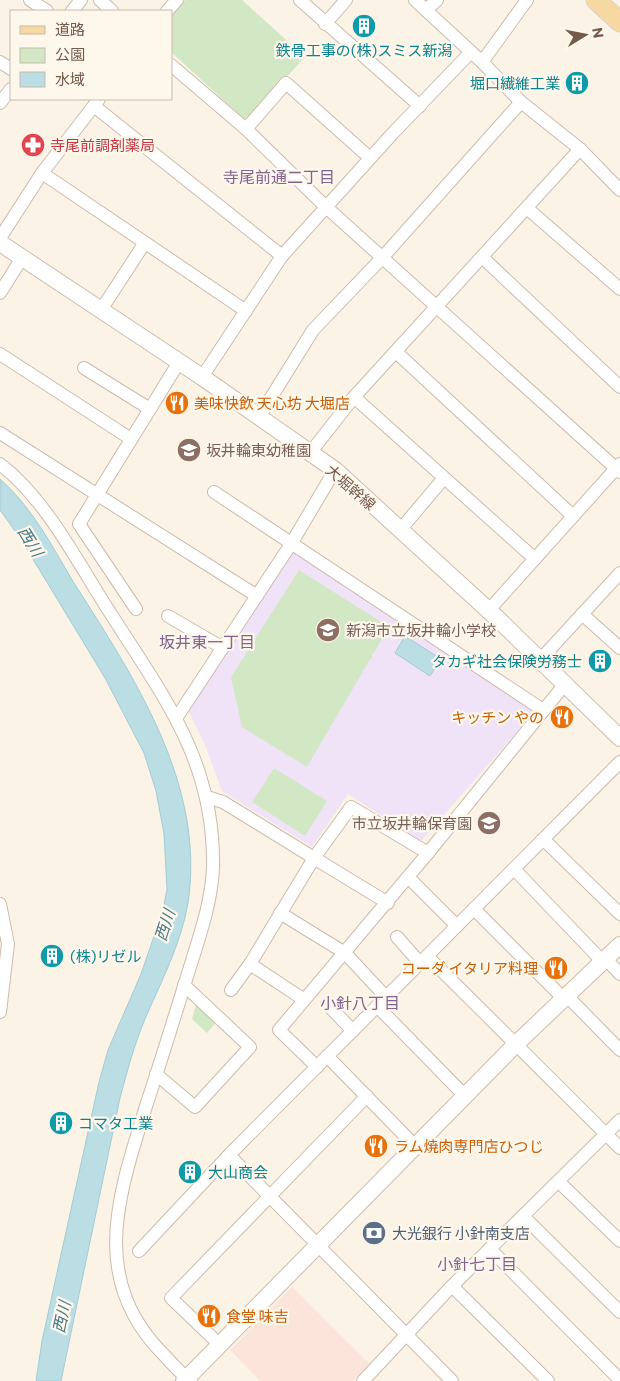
<svg xmlns="http://www.w3.org/2000/svg" width="620" height="1381" font-family="Commissioner,'Noto Sans JP',sans-serif">
	<rect width="100%" height="100%" fill="#fbf3e6"/>
	<!-- commercial -->
	<path fill="#fbe5da" d="M 292,1287 L 370,1364 L 353,1381 L 260,1381 L 230,1350 Z"/>
	<!-- education -->
	<path fill="#f0e2f7" d="M 293,552 L 537,709 L 421,841 L 348,794 L 312,847 L 222,791 L 206,747 L 188,710 Z"/>
	<!-- green -->
	<g fill="#d2e8c5">
		<path d="M 185,0 L 242,0 L 305,57 L 249,118 L 244,119 L 171,52 L 171,16 Z"/>
		<path d="M 299,570 L 389,627 L 307,767 L 242,727 L 231,677 Z"/>
		<path d="M 274,768 L 327,801 L 305,836 L 252,802 Z"/>
		<path d="M 197,1001 L 218,1020 L 207,1033 L 192,1019 Z"/>
	</g>
	<!-- water -->
	<g fill="#bbdde4" stroke="#a2ccd5">
		<path d="M 0,479 C 32,507 52,546 74,583 C 134,677 206,785 188,903 C 181,944 161,982 145,1019 C 134,1045 127,1072 120,1098 L 61,1381 L 36,1381 L 42,1341 L 99,1082 L 108,1050 L 141,974 L 163,910 L 167,889 L 164,834 L 156,791 L 144,753 L 105,678 L 22,541 L 0,510 Z"/>
		<path d="M 405,636 L 441,659 L 430,676 L 395,653 Z"/>
	</g>
	<g fill="none" stroke-linecap="round" stroke-linejoin="round">
		<!-- street casing -->
		<g stroke="#ccbbac" stroke-width="14">
			<g id="street">
				<path d="M 30,0 L 47,11"/>
				<path d="M 100,0 L 112,11"/>
				<path d="M 300,0 L 420,106"/>
				<path d="M 415,0 L 482,62 L 521,102 L 580,149 L 620,190"/>
				<path d="M 426,10 L 437,0"/>
				<path d="M 72,11 L 81,0"/>
				<path d="M 167,11 L 177,0"/>
				<path d="M 325,24 L 346,0"/>
				<path d="M 0,62 L 11,69"/>
				<path d="M 482,62 L 527,0"/>
				<path d="M 171,65 L 246,129 L 325,206 L 620,472"/>
				<path d="M 0,103 L 11,89"/>
				<path d="M 94,106 L 282,256"/>
				<path d="M 246,129 L 286,83 L 370,158"/>
				<path d="M 42,173 L 246,311"/>
				<path d="M 528,209 L 620,289"/>
				<path d="M 0,238 L 42,173 L 99,99"/>
				<path d="M 483,258 L 620,387"/>
				<path d="M 0,293 L 22,258"/>
				<path d="M 101,310 L 144,244"/>
				<path d="M 396,352 L 573,516"/>
				<path d="M 0,354 L 131,439"/>
				<path d="M 84,368 L 150,409"/>
				<path d="M 202,377 L 282,256 L 393,133 L 471,52"/>
				<path d="M 354,397 L 535,559"/>
				<path d="M 259,417 L 313,330 L 382,258 L 521,102"/>
				<path d="M 0,433 L 257,596"/>
				<path d="M 310,453 L 354,397 L 580,149"/>
				<path d="M 0,464 C 46,499 78,563 109,611 C 163,696 215,761 213,867 C 212,900 200,935 190,967 C 176,1012 162,1058 147,1103 C 119,1194 87,1279 165,1356 C 173,1365 181,1374 191,1381"/>
				<path d="M 214,492 L 543,710"/>
				<path d="M 400,530 L 444,478"/>
				<path d="M 136,609 L 79,524 L 179,362"/>
				<path d="M 488,611 L 620,464"/>
				<path d="M 582,614 L 620,648"/>
				<path d="M 168,616 L 223,648"/>
				<path d="M 540,660 L 620,573"/>
				<path d="M 177,717 L 291,544 L 335,470"/>
				<path d="M 207,797 L 223,802 L 314,858 L 351,807 L 428,853 L 565,684"/>
				<path d="M 543,839 L 620,914"/>
				<path d="M 514,869 L 603,962"/>
				<path d="M 409,878 L 457,926"/>
				<path d="M 0,904 L 8,944 L 0,1012"/>
				<path d="M 474,909 L 564,999"/>
				<path d="M 280,913 L 345,953 L 386,997"/>
				<path d="M 397,937 L 420,963"/>
				<path d="M 427,956 L 620,1148"/>
				<path d="M 606,959 L 620,974"/>
				<path d="M 250,964 L 303,999"/>
				<path d="M 231,990 L 250,964 L 314,858 L 388,903"/>
				<path d="M 567,996 L 620,1050"/>
				<path d="M 327,1004 L 353,1031"/>
				<path d="M 377,1006 L 465,1096"/>
				<path d="M 327,1056 L 415,1146"/>
				<path d="M 317,1067 L 279,1030 L 428,853"/>
				<path d="M 156,1074 L 195,1107 L 250,1047 L 184,985"/>
				<path d="M 229,1155 L 452,1381"/>
				<path d="M 559,1182 L 620,1241"/>
				<path d="M 524,1217 L 620,1312"/>
				<path d="M 490,1249 L 620,1380"/>
				<path d="M 139,1251 L 229,1155 L 620,762"/>
				<path d="M 452,1286 L 548,1381"/>
				<path d="M 220,1345 L 171,1298 L 367,1096"/>
				<path d="M 363,1381 L 449,1289 L 620,1120"/>
			</g>
		</g>
		<!-- secondary casing -->
		<g stroke="#cfbcaa" stroke-width="18">
			<g id="secondary">
				<path d="M 0,243 L 202,377 L 335,470 L 498,619 L 620,738"/>
				<path d="M 184,1381 L 516,1044 L 620,945"/>
			</g>
		</g>
		<!-- primary casing -->
		<g stroke="#d8d1cd" stroke-width="21">
			<path id="primary" d="M 596,0 L 620,22"/>
		</g>
		<!-- street -->
		<use href="#street" stroke="#fff" stroke-width="12"/>
		<!-- secondary -->
		<use href="#secondary" stroke="#fff" stroke-width="16"/>
		<!-- primary -->
		<use href="#primary" stroke="#f6d9a1" stroke-width="19"/>
	</g>
	<!-- icons -->
	<defs>
		<g id="building-disc" transform="scale(1.25)"><circle r="9.5" fill="#0f9aa8" stroke="#fef7ec"/><path d="M-4-6H4V6H1V3H-1V6H-4ZM-2.5-4.3h1.7v1.8h-1.7ZM.8-4.3h1.7v1.8H.8ZM-2.5-1h1.7V.8h-1.7ZM.8-1h1.7V.8H.8Z" fill="#fff"/></g>
		<g id="pharmacy-disc" transform="scale(1.25)"><circle r="9.5" fill="#e0444e" stroke="#fef7ec"/><path d="M-2-6h4v4h4v4h-4v4h-4v-4h-4v-4h4Z" fill="#fff"/></g>
		<g id="restaurant-disc" transform="scale(1.25)"><circle r="9.5" fill="#e8710a" stroke="#fef7ec"/><path d="M-5-6h1v4h1v-4h1v4h1v-4h1v5L-1.5 .5V6h-2V.5L-5-1ZM5-6V6H3V1.5H1.5Q1.5-4 5-6Z" fill="#fff"/></g>
		<g id="school-disc" transform="scale(1.25)"><circle r="9.5" fill="#8d6e63" stroke="#fef7ec"/><path d="M0-5L7-2L0 1L-7-2ZM-4 1L0 2.5L4 1V4Q0 6-4 4Z" fill="#fff"/></g>
		<g id="bank-disc" transform="scale(1.25)"><circle r="9.5" fill="#5c6f8a" stroke="#fef7ec"/><path d="M-6-4H6V4H-6ZM0-2.3a2.3 2.3 0 1 0 0 4.6a2.3 2.3 0 1 0 0-4.6Z" fill="#fff"/></g>
	</defs>
	<g fill-rule="evenodd">
		<use href="#building-disc" x="364" y="26"/>
		<use href="#building-disc" x="577" y="83"/>
		<use href="#pharmacy-disc" x="33" y="145"/>
		<use href="#restaurant-disc" x="177" y="403"/>
		<use href="#school-disc" x="189" y="450"/>
		<use href="#school-disc" x="328" y="630"/>
		<use href="#building-disc" x="600" y="661"/>
		<use href="#restaurant-disc" x="562" y="717"/>
		<use href="#school-disc" x="489" y="823"/>
		<use href="#building-disc" x="52" y="956"/>
		<use href="#restaurant-disc" x="556" y="968"/>
		<use href="#building-disc" x="61" y="1123"/>
		<use href="#restaurant-disc" x="376" y="1146"/>
		<use href="#building-disc" x="190" y="1172"/>
		<use href="#bank-disc" x="374" y="1233"/>
		<use href="#restaurant-disc" x="209" y="1316"/>
	</g>
	<g text-anchor="middle" dominant-baseline="central" stroke-width="4.5" stroke-linejoin="round" paint-order="stroke">
		<!-- culture labels -->
		<g font-size="15" fill="#0d838f" stroke="#fef7ec" text-anchor="start">
			<text x="364" y="50" text-anchor="middle">鉄骨工事の(株)スミス新潟</text>
			<text x="560" y="83" text-anchor="end">堀口繊維工業</text>
			<text x="582" y="661" text-anchor="end">タカギ社会保険労務士</text>
			<text x="70" y="956">(株)リゼル</text>
			<text x="78" y="1123">コマタ工業</text>
			<text x="208" y="1172">大山商会</text>
		</g>
		<!-- health labels -->
		<g font-size="15" fill="#be3a42" stroke="#fef7ec" text-anchor="start">
			<text x="50" y="145">寺尾前調剤薬局</text>
		</g>
		<!-- food labels -->
		<g font-size="15" fill="#c56008" stroke="#fef7ec" text-anchor="start">
			<text x="194" y="403">美味快飲 天心坊 大堀店</text>
			<text x="544" y="717" text-anchor="end">キッチン やの</text>
			<text x="538" y="968" text-anchor="end">コーダ イタリア料理</text>
			<text x="394" y="1146">ラム焼肉専門店ひつじ</text>
			<text x="226" y="1316">食堂 味吉</text>
		</g>
		<!-- education labels -->
		<g font-size="15" fill="#785e54" stroke="#fef7ec" text-anchor="start">
			<text x="206" y="450">坂井輪東幼稚園</text>
			<text x="346" y="630">新潟市立坂井輪小学校</text>
			<text x="472" y="823" text-anchor="end">市立坂井輪保育園</text>
		</g>
		<!-- street labels -->
		<g font-size="15" fill="#735b4c" stroke="#fef7ec">
			<text transform="translate(351 487) rotate(41)">大堀幹線</text>
		</g>
		<!-- service labels -->
		<g font-size="15" fill="#4e5e75" stroke="#fef7ec" text-anchor="start">
			<text x="392" y="1233">大光銀行 小針南支店</text>
		</g>
		<!-- neighbourhood labels -->
		<g font-size="16" fill="#82648f" stroke="#fef7ec">
			<text x="279" y="176">寺尾前通二丁目</text>
			<text x="207" y="641">坂井東一丁目</text>
			<text x="360" y="1002">小針八丁目</text>
			<text x="477" y="1263">小針七丁目</text>
		</g>
		<!-- water labels -->
		<g font-size="16" font-style="italic" fill="#477985" stroke="#fef7ec">
			<text transform="translate(31 541) rotate(58)">西川</text>
			<text transform="translate(164 925) rotate(-72)">西川</text>
			<text transform="translate(61 1317) rotate(-78)">西川</text>
		</g>
	</g>
	<!-- legend -->
	<rect x="10" y="10" width="162" height="90" fill="#fef7ec" stroke="#c6b9ac"/>
	<rect x="20" y="26" width="25" height="8" fill="#f6d9a1" stroke="#c6b9ac"/>
	<text x="55" y="35" font-size="15" fill="#735b4c">道路</text>
	<rect x="20" y="48" width="25" height="15" fill="#d2e8c5" stroke="#c6b9ac"/>
	<text x="55" y="60" font-size="15" fill="#735b4c">公園</text>
	<rect x="20" y="72" width="25" height="15" fill="#bbdde4" stroke="#c6b9ac"/>
	<text x="55" y="85" font-size="15" fill="#735b4c">水域</text>
	<!-- north arrow -->
	<g transform="translate(585 35) rotate(80)" stroke="#fef7ec" stroke-width="4" paint-order="stroke">
	<path d="M0-4L9 19L0 12L-9 19Z" fill="#735b4c"/>
	<text y="-8" font-size="14" font-weight="bold" text-anchor="middle" fill="#735b4c">N</text>
	</g>
</svg>
